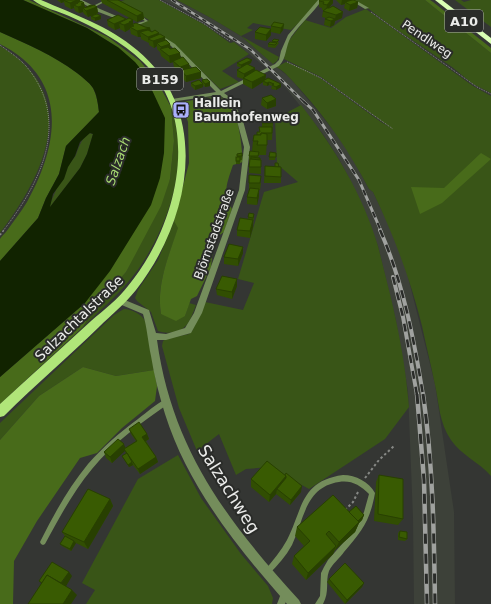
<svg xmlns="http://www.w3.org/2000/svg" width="491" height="604" font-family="'DejaVu Sans',sans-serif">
	<rect width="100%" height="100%" fill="#343633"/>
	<!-- built -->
	<path fill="#3d4139" d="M 163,0 L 177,0 L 211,18 L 241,36 L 291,79 L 334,131 L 349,152 L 369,189 L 373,192 L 389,225 L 406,269 L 435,384 L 454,512 L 455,604 L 414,604 L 413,518 L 408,391 L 396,321 L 378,246 L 358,196 L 340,161 L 323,134 L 285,87 L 264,66 L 234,42 L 200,19 Z"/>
	<!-- green -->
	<g fill="#395517">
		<path d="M 125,0 L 159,0 L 205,25 L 230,43 L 234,42 L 249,54 L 222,71 L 239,82 L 220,89 L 174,44 L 140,24 L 149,20 L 118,2 Z"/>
		<path d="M 177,0 L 319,0 L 309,13 L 291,30 L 253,23 L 247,28 L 253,30 L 241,36 L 279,57 L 277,61 L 273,64 L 241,36 L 211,18 Z"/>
		<path d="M 353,0 L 425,0 L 491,53 L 491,93 L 473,84 L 452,67 L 387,23 L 369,9 Z"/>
		<path d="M 455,0 L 461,0 L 464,2 L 471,0 L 491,0 L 491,27 Z"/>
		<path d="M 366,9 L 473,86 L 491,96 L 491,476 C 479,462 461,455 451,440 C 439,423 439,403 435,385 C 431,365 426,345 422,326 C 410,278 394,236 373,192 L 369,189 C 349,151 328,120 299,88 C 292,81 285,71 276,67 L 286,62 L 304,69 L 320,78 L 381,122 L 391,128 L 321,77 L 284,59 L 287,43 L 305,20 L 331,28 L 346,17 Z"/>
		<path d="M 0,46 C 83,95 45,173 0,233 Z"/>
		<path d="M 301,105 C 334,147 363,195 378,246 C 382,262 386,278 390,294 C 399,331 406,369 409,407 L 385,439 L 309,489 L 270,467 L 246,469 L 236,475 L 219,434 L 197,451 L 179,408 L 162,346 L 163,341 L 166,339 L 189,334 L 192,331 L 205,302 L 243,310 L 254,283 L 238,279 L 264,192 L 298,182 L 277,164 L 275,119 Z"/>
		<path d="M 171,107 C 174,116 176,126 178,137 C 183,186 160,244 129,281 C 115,298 98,312 83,327 L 93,309 L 126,272 L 170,179 L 174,141 Z"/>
		<path d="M 88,133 L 93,134 L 87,154 L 80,168 L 50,207 L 49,206 C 55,193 61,178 68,166 C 70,162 74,159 76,155 C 79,146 81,141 88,133 Z"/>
		<path d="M 174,221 L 179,227 C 169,255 156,285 161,314 L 185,316 L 189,303 L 196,305 C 191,317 189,329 174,332 C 168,333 164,333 158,331 L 151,312 L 137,301 L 135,298 L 138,290 L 158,260 Z"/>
		<path d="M 124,309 C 131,309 142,314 145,321 C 150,332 152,358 154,370 L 116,376 L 83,367 L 39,396 L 0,440 L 0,423 L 114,315 Z"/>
		<path d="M 178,455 L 201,498 L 241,554 L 268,586 L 273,598 L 272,604 L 86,604 L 95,590 L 82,583 L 138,479 Z"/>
	</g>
	<!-- forest -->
	<g fill="#486b1a">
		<path d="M 23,0 L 29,0 L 108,37 L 140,61 L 158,83 L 171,107 L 174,141 L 170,179 L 161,206 L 126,272 L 93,309 L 83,327 L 0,404 L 0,377 L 85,303 L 119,48 L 87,28 Z"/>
		<path d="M 425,0 L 430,0 L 433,2 L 491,48 L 491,53 Z"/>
		<path d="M 0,32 C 27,44 53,55 77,73 C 83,78 89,82 93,88 C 97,96 98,104 99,112 L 66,146 L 59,174 L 46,198 L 38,218 L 0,261 C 0,255 0,245 0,239 C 1,237 4,234 6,232 C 13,222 21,212 27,202 C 52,157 69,98 23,59 C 16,53 8,48 0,44 Z"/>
		<path d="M 219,96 C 240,105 241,143 243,162 L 233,165 C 227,183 222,193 232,209 L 224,232 L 214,239 L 211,267 L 197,296 L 191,299 L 185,316 L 176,321 L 161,314 C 156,285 169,255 178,228 L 174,221 L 189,163 L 188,122 L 181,102 Z"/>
		<path d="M 481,153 L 491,159 L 442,203 L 420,214 L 411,187 L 444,188 Z"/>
		<path d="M 83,367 L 116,376 L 154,370 L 157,386 L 155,401 L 122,428 L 97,453 L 80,458 L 37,521 L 14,561 L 13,604 L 0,604 L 0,440 L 39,396 Z"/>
	</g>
	<!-- water -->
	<path fill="#112300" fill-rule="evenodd" d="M 0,0 L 23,0 L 87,28 L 119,48 L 135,62 L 144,73 L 165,118 L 164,153 L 160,178 L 151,205 L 110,271 L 85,303 L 0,377 L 0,261 L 38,218 L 46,198 L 59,174 L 66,146 L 99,112 C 98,104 97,95 93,88 C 89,82 83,78 77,73 C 53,55 27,44 0,32 ZM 90,133 L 93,134 L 87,154 L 80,168 L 50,207 L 53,194 L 64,179 L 68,167 L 75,156 L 80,142 Z"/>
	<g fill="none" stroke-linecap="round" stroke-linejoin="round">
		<!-- path-far2 -->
		<g stroke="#868885" stroke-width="1" stroke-dasharray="1 1" stroke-linecap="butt">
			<path d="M 160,0 L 203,23 L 230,41"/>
			<path d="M 371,12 L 477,87 L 491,94"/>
			<path d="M 0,45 C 8,51 19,58 26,66 C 72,121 41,182 3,231"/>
			<path d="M 287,62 L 321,78 L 393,129"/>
		</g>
		<!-- path-far1 -->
		<path stroke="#868885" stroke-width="1.5" stroke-dasharray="2 2" stroke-linecap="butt" d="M 0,235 L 4,230"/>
		<!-- path -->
		<g stroke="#868885" stroke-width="2" stroke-dasharray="2.5 2.5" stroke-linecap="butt">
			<path d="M 365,478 L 379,460 L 394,446"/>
			<path d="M 345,510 L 353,502 L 359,490"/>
		</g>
		<!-- service -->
		<g fill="#748d5b" fill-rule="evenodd">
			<path d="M 105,0 L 108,0 L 93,8 L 91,7 Z"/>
			<path d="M 137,14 L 139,14 L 148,21 L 136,26 L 134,26 L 134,24 L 145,21 L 137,16 Z"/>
			<path d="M 166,399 L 168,400 L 169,402 L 168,404 C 141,423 113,443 92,469 C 73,492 59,518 45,544 L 43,545 L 41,544 L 40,542 L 41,540 C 54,514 69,487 88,464 C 103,447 120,432 138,419 C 147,412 156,404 166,399 Z"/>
			<path d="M 343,475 C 356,475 369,482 375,493 C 370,521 362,531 344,552 C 340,558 332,564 329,571 C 325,582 330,591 323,604 L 315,604 L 320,596 L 321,573 L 324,567 L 328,560 L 350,535 L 359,523 L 364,512 L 369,494 C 360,485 351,480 339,482 C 305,487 304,520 292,545 C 286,556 278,565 269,574 L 267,576 L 263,572 L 265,570 C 273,560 281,551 287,540 C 303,509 300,481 343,475 Z"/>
			<path d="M 285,590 L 288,591 L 289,594 L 285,604 L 277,604 L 282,591 Z"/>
		</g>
		<!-- minor -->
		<g fill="#748d5b" fill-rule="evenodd">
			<path d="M 77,0 L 82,0 L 100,9 L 126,20 L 122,21 L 96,11 Z"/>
			<path d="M 318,0 L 322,0 C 313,13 300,24 291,37 C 285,47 287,58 279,66 L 224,93 L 232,99 L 243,121 L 250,147 L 245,190 L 202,313 L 191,333 L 166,340 L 157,340 C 172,449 227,521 299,600 L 301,604 L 287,604 C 238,548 188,487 165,414 C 159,395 154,375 151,356 C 148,342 147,327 143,314 L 117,303 L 116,301 L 117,299 L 120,298 L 149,310 L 156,333 L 166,334 L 185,328 L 194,313 L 239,190 L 244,147 L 237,121 L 227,100 L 219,95 L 170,102 L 170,100 L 172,99 L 216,92 L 171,46 L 155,35 L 159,34 L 175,44 L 221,91 L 275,64 L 279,60 L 281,51 L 288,35 Z"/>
			<path d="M 350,0 L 355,0 L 369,8 L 365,9 Z"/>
		</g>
		<!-- primary -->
		<path fill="#b0e579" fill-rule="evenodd" d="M 33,0 L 41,0 C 73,14 109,26 137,50 C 213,113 190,221 136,290 C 125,304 111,315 99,327 C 68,357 35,385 4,416 L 0,417 L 0,404 C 30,376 61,349 91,321 C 104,310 118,299 128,286 C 177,227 204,121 143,62 C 122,41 95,28 69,16 C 58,11 43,8 33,0 Z"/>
		<!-- motorway -->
		<path fill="#d9ffb4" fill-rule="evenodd" d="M 435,0 L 442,0 L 491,38 L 491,44 Z"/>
		<!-- rail-far3 casing -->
		<g stroke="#a0a29f" stroke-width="2.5">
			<path id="rail-far3" d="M 172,0 L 251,50 L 304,102"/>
		</g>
		<!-- rail-far2 casing -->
		<g stroke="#a0a29f" stroke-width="3">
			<path id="rail-far2" d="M 303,101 L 313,110 L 359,180 L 381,231"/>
		</g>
		<!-- rail-far1 casing -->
		<g stroke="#a0a29f" stroke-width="4">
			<g id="rail-far1">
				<path d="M 380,230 C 403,282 414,339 423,395"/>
				<path d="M 393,277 L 403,317 L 417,395"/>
			</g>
		</g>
		<!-- rail casing -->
		<g stroke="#a0a29f" stroke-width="4.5">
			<g id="rail">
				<path d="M 417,394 L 424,480 L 427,604"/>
				<path d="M 423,394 C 433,464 434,534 435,604"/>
			</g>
		</g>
		<!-- rail-far3 -->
		<use href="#rail-far3" stroke="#2a2c29" stroke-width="1.5" stroke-dasharray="4.5" stroke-linecap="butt"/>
		<!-- rail-far2 -->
		<use href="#rail-far2" stroke="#2a2c29" stroke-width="2" stroke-dasharray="6" stroke-linecap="butt"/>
		<!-- rail-far1 -->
		<use href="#rail-far1" stroke="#2a2c29" stroke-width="2.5" stroke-dasharray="8" stroke-linecap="butt"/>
		<!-- rail -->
		<use href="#rail" stroke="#2a2c29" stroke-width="3" stroke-dasharray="10" stroke-linecap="butt"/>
	</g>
	<!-- wall -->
	<g fill="#314e02">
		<path d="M 57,0 L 80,0 L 80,1 L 84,3 L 85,8 L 97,7 L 98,13 L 88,17 L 84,14 L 83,12 L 79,13 L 75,11 L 74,8 L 71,9 L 65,6 L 64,2 L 61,3 Z"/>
		<path d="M 101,0 L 118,0 L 143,13 L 144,19 L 137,22 L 102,3 Z"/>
		<path d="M 320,0 L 333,0 L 333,3 L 328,8 L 342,18 L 335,21 L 334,25 L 330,27 L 324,25 L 325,19 L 326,18 L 322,17 L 323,11 L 324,10 L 322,10 L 322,8 L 319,7 L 319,1 Z"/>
		<path d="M 336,0 L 354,0 L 358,2 L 357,8 L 349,11 L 344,8 L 345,4 L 341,5 Z"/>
		<path d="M 91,16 L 101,19 L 95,21 L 91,19 Z"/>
		<path d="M 126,19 L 126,20 L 133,24 L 145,27 L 150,28 L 151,31 L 159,34 L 165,40 L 171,49 L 181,58 L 189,64 L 190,68 L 201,72 L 201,78 L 186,82 L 181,77 L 181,73 L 180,74 L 174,67 L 173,62 L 170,63 L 161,56 L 160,52 L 157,49 L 157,46 L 154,48 L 149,45 L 149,43 L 141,39 L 141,37 L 138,37 L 131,34 L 130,29 L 125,32 L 120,29 L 120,28 L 115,30 L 108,26 L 107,20 Z"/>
		<path d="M 284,24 L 283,30 L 280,34 L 271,32 L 271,35 L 266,41 L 255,39 L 255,32 L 271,29 L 271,26 Z"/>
		<path d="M 274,39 L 279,43 L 275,48 L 268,47 L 268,44 L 272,42 Z"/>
		<path d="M 237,63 L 251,63 L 248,65 L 255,68 L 255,71 L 266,75 L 265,80 L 281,84 L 281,87 L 276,90 L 271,89 L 272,86 L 269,85 L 267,86 L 263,85 L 263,82 L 252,89 L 243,84 L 243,79 L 237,77 L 237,70 L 241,68 L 237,66 Z"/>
		<path d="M 168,72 L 179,80 L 180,86 L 175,87 L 169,78 Z"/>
		<path d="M 202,80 L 210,82 L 210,86 L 205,87 L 203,85 L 203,87 L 195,90 L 191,86 L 191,83 L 202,83 Z"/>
		<path d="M 262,98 L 276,106 L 267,109 L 261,105 Z"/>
		<path d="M 262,118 L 273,123 L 272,140 L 267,140 L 266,155 L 259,155 L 258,158 L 260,159 L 261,160 L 261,174 L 249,173 L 249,156 L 252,151 L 253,141 L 259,132 L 259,127 L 262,127 Z"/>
		<path d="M 270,152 L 276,153 L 275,160 L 269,160 Z"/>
		<path d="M 242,153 L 242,160 L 240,160 L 240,164 L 236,164 L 236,157 L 237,157 L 237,154 Z"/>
		<path d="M 275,163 L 279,167 L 281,167 L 281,183 L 264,183 L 265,166 L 275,167 Z"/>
		<path d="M 249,183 L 261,183 L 260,190 L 259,190 L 259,196 L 257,205 L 247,204 L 247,197 L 249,189 Z"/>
		<path d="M 254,214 L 253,227 L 250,238 L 237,236 L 237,230 L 248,219 L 248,217 Z"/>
		<path d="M 243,247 L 243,253 L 238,266 L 224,264 L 224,257 Z"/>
		<path d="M 237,286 L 232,299 L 217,295 L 216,289 Z"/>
		<path d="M 129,429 L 147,434 L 149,439 L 146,441 L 156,457 L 158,462 L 140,474 L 133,465 L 129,467 L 124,459 L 122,456 L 126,454 L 125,450 L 112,463 L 106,458 L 104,452 L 125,448 L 136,441 L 131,434 Z"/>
		<path d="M 379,475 L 403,519 L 398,525 L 374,521 L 376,482 Z"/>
		<path d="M 251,479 L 301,492 L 290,505 L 276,494 L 269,502 L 251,487 Z"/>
		<path d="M 110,499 L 113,506 L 88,549 L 76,543 L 71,551 L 62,546 L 60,544 L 65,536 L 62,532 Z"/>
		<path d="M 349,512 L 364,515 L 362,520 L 359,523 L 355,532 L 335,550 L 333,554 L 306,580 L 292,564 L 294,556 L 304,546 L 295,536 L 297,527 Z"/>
		<path d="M 400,531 L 407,539 L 405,541 L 398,540 L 398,533 Z"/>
		<path d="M 329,579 L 364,583 L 362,587 L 345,604 L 327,582 Z"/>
	</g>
	<!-- shaded-wall -->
	<g fill="#284001">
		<path d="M 60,0 L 63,0 L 64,2 L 61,3 Z"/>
		<path d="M 77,0 L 80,0 L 81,5 L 77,3 L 77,6 L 74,5 L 74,8 L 71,9 L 70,3 Z"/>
		<path d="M 331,0 L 333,0 L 333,3 L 326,11 L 327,5 Z"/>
		<path d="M 342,0 L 353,0 L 345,2 L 345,4 L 341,5 Z"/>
		<path d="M 358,2 L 357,8 L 349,11 L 350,5 Z"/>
		<path d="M 84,3 L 85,9 L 83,8 L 83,12 L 79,13 L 78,7 L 81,4 Z"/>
		<path d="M 97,7 L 98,13 L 88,17 L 86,11 Z"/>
		<path d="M 343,12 L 342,18 L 335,21 L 334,25 L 330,27 L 331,21 L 335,19 L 336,15 Z"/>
		<path d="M 143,13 L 144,19 L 137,22 L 137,16 Z"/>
		<path d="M 101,16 L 101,19 L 95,21 L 95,18 Z"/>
		<path d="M 126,19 L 126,24 L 129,22 L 133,20 L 133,26 L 131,25 L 131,28 L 130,27 L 130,29 L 125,32 L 124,25 L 119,23 L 120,28 L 115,30 L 114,24 Z"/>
		<path d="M 284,24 L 283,30 L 280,34 L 281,28 Z"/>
		<path d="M 150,28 L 151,34 L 140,32 L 141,37 L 138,37 L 137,31 Z"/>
		<path d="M 271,29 L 271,35 L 266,41 L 266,35 Z"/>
		<path d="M 159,33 L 160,39 L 165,37 L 166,43 L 157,43 L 157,46 L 154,48 L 153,41 L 148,39 L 149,43 L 148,37 Z"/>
		<path d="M 170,44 L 171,50 L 161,50 L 161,47 Z"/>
		<path d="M 180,53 L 181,60 L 170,63 L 169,56 Z"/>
		<path d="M 252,60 L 251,63 L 241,68 L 241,65 Z"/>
		<path d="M 189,64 L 190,71 L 181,70 L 181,73 L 180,74 L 180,67 Z"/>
		<path d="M 255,68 L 255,74 L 244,79 L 244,74 Z"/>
		<path d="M 201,72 L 201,78 L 186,82 L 186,76 Z"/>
		<path d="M 266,75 L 265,81 L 263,81 L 263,82 L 252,89 L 252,82 Z"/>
		<path d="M 179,80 L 180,86 L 175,87 L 175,81 Z"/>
		<path d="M 210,82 L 210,86 L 205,87 L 205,84 Z"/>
		<path d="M 269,82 L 269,85 L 267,86 L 267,83 Z"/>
		<path d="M 203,84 L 203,87 L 195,90 L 195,86 Z"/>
		<path d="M 281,84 L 281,87 L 276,90 L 276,87 Z"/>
		<path d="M 276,99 L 276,106 L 267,109 L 267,103 Z"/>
		<path d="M 259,189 L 259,196 L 257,205 L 257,198 Z"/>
		<path d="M 253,220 L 253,227 L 250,238 L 250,231 Z"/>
		<path d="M 243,247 L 243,253 L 238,266 L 238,259 Z"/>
		<path d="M 237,279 L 237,286 L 232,299 L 232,292 Z"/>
		<path d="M 147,434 L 149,439 L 144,442 L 142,437 Z"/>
		<path d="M 124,444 L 126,450 L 112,463 L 110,457 Z"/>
		<path d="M 156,457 L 158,462 L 140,474 L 138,469 Z"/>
		<path d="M 132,462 L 133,465 L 129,467 L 128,465 Z"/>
		<path d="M 286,476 L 285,484 L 277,489 L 276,494 L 269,502 L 270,495 Z"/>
		<path d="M 302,486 L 301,492 L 290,505 L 291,500 Z"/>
		<path d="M 110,499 L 113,506 L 88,549 L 84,542 Z"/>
		<path d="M 364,515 L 362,520 L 359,523 L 355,532 L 335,550 L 339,542 L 354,524 Z"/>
		<path d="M 74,541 L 76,543 L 71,551 L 70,549 Z"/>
		<path d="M 336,546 L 333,554 L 306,580 L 308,573 Z"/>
		<path d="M 69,572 L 72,576 L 65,588 L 61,584 Z"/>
		<path d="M 364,583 L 362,587 L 345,604 L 347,600 Z"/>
		<path d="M 72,590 L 77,595 L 71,604 L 63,604 Z"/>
	</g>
	<!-- building -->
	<g fill="#395b02" stroke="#284001">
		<path d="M 63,0 L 77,0 L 70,3 Z"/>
		<path d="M 107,0 L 118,0 L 143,13 L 137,16 Z"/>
		<path d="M 320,0 L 331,0 L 327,5 L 323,4 L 324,2 L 319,1 Z"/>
		<path d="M 352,0 L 354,0 L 358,2 L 350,5 L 345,2 Z"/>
		<path d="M 81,1 L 84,3 L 81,4 L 84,5 L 78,7 L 74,5 L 78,3 L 77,3 Z"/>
		<path d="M 91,5 L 93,6 L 86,7 Z"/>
		<path d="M 94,5 L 97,7 L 86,11 L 83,8 L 88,7 Z"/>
		<path d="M 333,6 L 343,12 L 336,15 L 323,11 L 327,8 L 329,8 Z"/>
		<path d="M 97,14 L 101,16 L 95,18 L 91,16 Z"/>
		<path d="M 118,15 L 126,19 L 114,24 L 107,20 Z"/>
		<path d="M 329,17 L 335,19 L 331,21 L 325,19 Z"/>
		<path d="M 129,18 L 133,20 L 129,22 L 131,22 L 124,25 L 119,23 Z"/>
		<path d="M 274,22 L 284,24 L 281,28 L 271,26 Z"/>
		<path d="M 136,23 L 145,27 L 150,28 L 137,31 L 130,27 L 134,26 L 131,25 Z"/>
		<path d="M 260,27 L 271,29 L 266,35 L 255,32 Z"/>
		<path d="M 148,30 L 152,32 L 155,30 L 159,33 L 148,37 L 140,32 Z"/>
		<path d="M 160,34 L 165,37 L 153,41 L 148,39 Z"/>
		<path d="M 274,39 L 279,40 L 277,42 L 272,41 Z"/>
		<path d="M 166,40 L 170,44 L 161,47 L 157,43 Z"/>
		<path d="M 270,42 L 277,43 L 275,45 L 268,44 Z"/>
		<path d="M 168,47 L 170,49 L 175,48 L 180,53 L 169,56 L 160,49 Z"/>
		<path d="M 183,57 L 189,64 L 180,67 L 173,61 Z"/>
		<path d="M 247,58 L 252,60 L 241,65 L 237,63 Z"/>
		<path d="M 247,64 L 255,68 L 244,74 L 237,70 Z"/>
		<path d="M 196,67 L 201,72 L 186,76 L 181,70 Z"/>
		<path d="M 256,70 L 266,75 L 252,82 L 243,78 Z"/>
		<path d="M 173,71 L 179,80 L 175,81 L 168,72 Z"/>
		<path d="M 268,78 L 281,84 L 276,87 L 272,85 L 274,84 L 269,82 L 267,83 L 263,81 Z"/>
		<path d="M 207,79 L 210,82 L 205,84 L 202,80 Z"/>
		<path d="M 199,80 L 203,84 L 195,86 L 191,83 Z"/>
		<path d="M 271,95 L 276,99 L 267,103 L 262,98 Z"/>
		<path d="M 272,117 L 273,123 L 262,123 L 262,118 Z"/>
		<path d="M 259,127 L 272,127 L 272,133 L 261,133 L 261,135 L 257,135 L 257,132 L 260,132 Z"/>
		<path d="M 261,133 L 267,134 L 267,145 L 257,145 L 258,141 L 253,141 L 254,135 L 261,135 Z"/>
		<path d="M 250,151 L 259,152 L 258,156 L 249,156 Z"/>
		<path d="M 270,152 L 276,153 L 276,157 L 269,157 Z"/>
		<path d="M 242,153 L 242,156 L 237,156 L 237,154 Z"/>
		<rect x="236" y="157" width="4" height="4"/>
		<path d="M 251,157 L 260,158 L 260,159 L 251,159 Z"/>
		<path d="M 250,159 L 261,160 L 261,167 L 249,167 Z"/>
		<path d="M 275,163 L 278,163 L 279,167 L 275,167 Z"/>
		<path d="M 265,166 L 281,167 L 281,177 L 265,176 Z"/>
		<path d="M 249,175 L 261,176 L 260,183 L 249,183 Z"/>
		<path d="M 250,188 L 259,189 L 257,198 L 247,197 Z"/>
		<path d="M 249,213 L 254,214 L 253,218 L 248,217 Z"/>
		<path d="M 240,218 L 253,220 L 250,231 L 237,230 Z"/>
		<path d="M 229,244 L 243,247 L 238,259 L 224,257 Z"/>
		<path d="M 222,276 L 237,279 L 232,292 L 216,289 Z"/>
		<path d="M 139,422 L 147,434 L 142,437 L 156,457 L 138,469 L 124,449 L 137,441 L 129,429 Z"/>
		<path d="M 118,439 L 124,444 L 110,457 L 104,452 Z"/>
		<path d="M 127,453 L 132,462 L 128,465 L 122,456 Z"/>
		<path d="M 267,461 L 286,476 L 270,495 L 251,479 Z"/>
		<path d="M 286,473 L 302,486 L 291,500 L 277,489 L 286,478 L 286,476 L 285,475 Z"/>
		<path d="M 379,475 L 403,479 L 403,519 L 378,514 Z"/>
		<path d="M 88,489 L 110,499 L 84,542 L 62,532 Z"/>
		<path d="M 333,495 L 359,522 L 339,542 L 329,531 L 326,534 L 336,546 L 308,573 L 294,556 L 310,541 L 297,527 Z"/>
		<path d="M 356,506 L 364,515 L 358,521 L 349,512 Z"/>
		<path d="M 400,531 L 407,532 L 407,539 L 399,537 Z"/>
		<path d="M 65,536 L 74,541 L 70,549 L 60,544 Z"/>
		<path d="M 52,562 L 69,572 L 61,583 L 47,575 L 42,583 L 39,581 Z"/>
		<path d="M 345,563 L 364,583 L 347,600 L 329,579 Z"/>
		<path d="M 47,575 L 72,590 L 63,604 L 28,604 Z"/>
	</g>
	<!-- icons -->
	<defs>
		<g id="bus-square" transform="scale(0.9)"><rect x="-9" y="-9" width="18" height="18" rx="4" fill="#aab0fb" stroke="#2a2c29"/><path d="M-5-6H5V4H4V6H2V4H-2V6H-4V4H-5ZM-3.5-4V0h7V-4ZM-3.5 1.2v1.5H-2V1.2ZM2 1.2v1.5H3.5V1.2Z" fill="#111"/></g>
	</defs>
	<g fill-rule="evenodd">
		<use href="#bus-square" x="181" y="110"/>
	</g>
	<g text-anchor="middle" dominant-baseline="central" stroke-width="4" stroke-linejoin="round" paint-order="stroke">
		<!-- far-street labels -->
		<g font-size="12" fill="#ebecea" stroke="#2a2c29">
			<text transform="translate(427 39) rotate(34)">Pendlweg</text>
			<text transform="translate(214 234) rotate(-70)">Björnstadstraße</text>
		</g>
		<!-- far-poi labels -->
		<g font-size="12" font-weight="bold" fill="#ebecea" stroke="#2a2c29" text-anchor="start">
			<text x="194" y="103">Hallein<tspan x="194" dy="14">Baumhofenweg</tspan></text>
		</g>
		<!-- shield labels -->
		<g fill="#2a2c29" stroke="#b1b2b0" stroke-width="1">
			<rect x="445" y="10" width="38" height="22" rx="3"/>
			<rect x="137" y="68" width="46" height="22" rx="3"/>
		</g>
		<g font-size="13" font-weight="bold" fill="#ebecea">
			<text x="464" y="21">A10</text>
			<text x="160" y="79">B159</text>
		</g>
		<!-- far-water labels -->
		<g font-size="13" font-style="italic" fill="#a8db72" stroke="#2a2c29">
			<text transform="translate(118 161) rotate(-71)">Salzach</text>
		</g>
		<!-- street labels -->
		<g font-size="14" fill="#ebecea" stroke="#2a2c29">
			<text transform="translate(79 318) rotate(-44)">Salzachtalstraße</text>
		</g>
		<!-- near-street labels -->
		<g font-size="17" fill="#ebecea" stroke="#2a2c29">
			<text transform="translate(229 489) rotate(58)">Salzachweg</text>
		</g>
	</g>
</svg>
